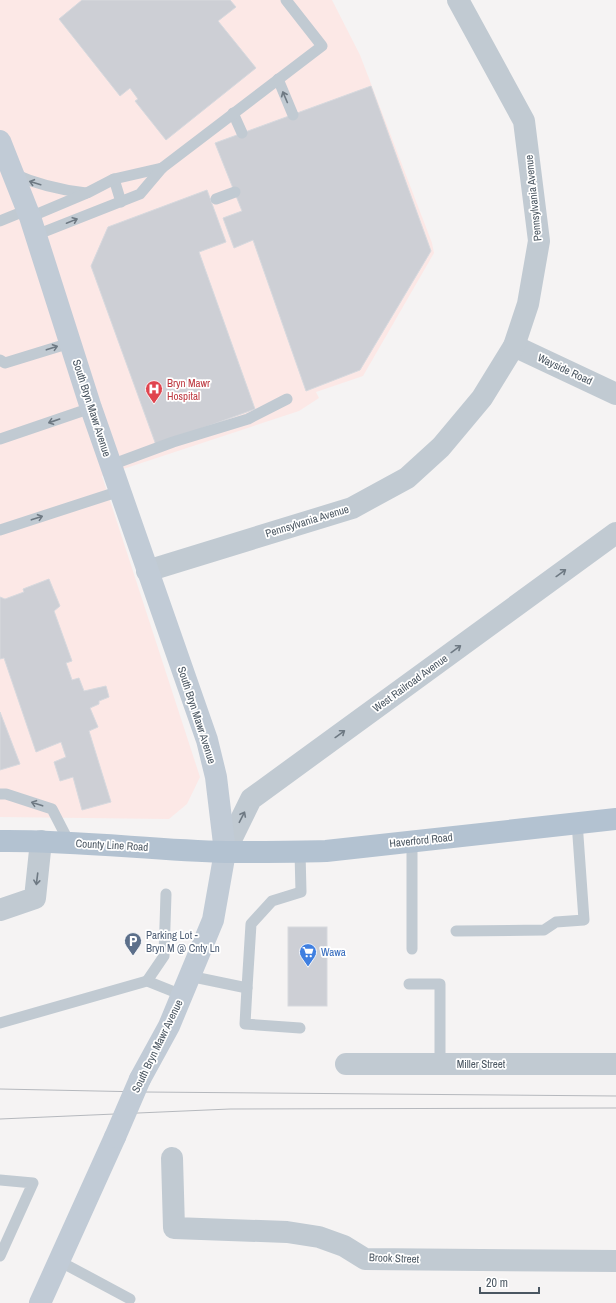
<svg xmlns="http://www.w3.org/2000/svg" width="616" height="1303" font-family="'Archivo Narrow',sans-serif">
	<rect width="100%" height="100%" fill="#f5f3f3"/>
	<!-- medical -->
	<path fill="#fce8e6" d="M 0,0 L 332,0 L 360,55 L 432,243 L 434,253 L 363,376 L 316,392 L 319,398 L 299,411 L 102,476 L 200,777 L 187,804 L 169,819 L 0,817 Z"/>
	<!-- building -->
	<g fill="#cdcfd5" stroke="#d7d9de">
		<path d="M 82,0 L 230,0 L 236,7 L 218,21 L 256,68 L 166,140 L 135,101 L 138,99 L 130,88 L 120,96 L 59,19 Z"/>
		<path d="M 371,86 L 431,251 L 360,370 L 306,391 L 253,240 L 234,248 L 223,218 L 242,211 L 215,143 Z"/>
		<path d="M 207,190 L 226,242 L 199,252 L 255,409 L 156,445 L 91,266 L 108,227 Z"/>
		<path d="M 49,579 L 60,606 L 54,611 L 72,661 L 66,663 L 72,680 L 79,678 L 84,691 L 106,686 L 109,697 L 99,701 L 99,704 L 90,708 L 98,727 L 89,731 L 111,802 L 82,810 L 73,777 L 60,781 L 54,762 L 66,757 L 61,742 L 36,752 L 4,658 L 0,659 L 0,597 L 5,599 L 24,592 L 23,589 Z"/>
		<path d="M 0,712 L 20,764 L 0,770 Z"/>
		<rect x="288" y="927" width="39" height="79"/>
	</g>
	<g fill="none" stroke-linecap="round" stroke-linejoin="round">
		<!-- service -->
		<g stroke="#c1cad2" stroke-width="11">
			<path d="M 278,79 L 293,115"/>
			<path d="M 233,113 L 242,133"/>
			<path d="M 14,174 C 38,185 61,190 86,193"/>
			<path d="M 114,179 L 121,202"/>
			<path d="M 216,199 L 235,192"/>
			<path d="M 30,217 L 87,193 L 114,179 L 162,168"/>
			<path d="M 0,221 L 27,210"/>
			<path d="M 36,235 L 140,194 L 162,168 L 322,46 L 286,0"/>
			<path d="M 0,360 L 5,363 L 70,343"/>
			<path d="M 0,439 L 91,408"/>
			<path d="M 111,465 L 173,442 L 248,419 L 287,399"/>
			<path d="M 0,530 L 120,491"/>
			<path d="M 0,794 L 6,794 L 52,809 L 69,842"/>
			<path d="M 412,841 L 412,949"/>
			<path d="M 456,931 L 544,930 L 556,922 L 584,920 L 577,822"/>
			<path d="M 189,976 L 247,988 L 251,924 L 272,901 L 301,892 L 300,852"/>
			<path d="M 147,981 L 164,956 L 166,894"/>
			<path d="M 409,984 L 440,984 L 440,1064"/>
			<path d="M 247,988 L 245,1024 L 300,1028"/>
			<path d="M 0,1023 L 147,981 L 182,995"/>
			<path d="M 0,1180 L 33,1183 L 0,1256"/>
			<path d="M 59,1261 L 130,1299"/>
		</g>
		<!-- minor -->
		<g stroke="#c1cad2" stroke-width="22">
			<path d="M 514,346 L 616,394"/>
			<path d="M 147,571 L 352,508 L 407,478 L 441,447 L 482,398 L 514,346 L 528,304 L 539,241 L 524,121 L 458,0"/>
			<path d="M 0,910 L 35,898 L 41,841"/>
			<path d="M 346,1064 L 616,1064"/>
			<path d="M 172,1158 L 174,1228 L 287,1232 L 319,1237 L 344,1246 L 365,1259 L 616,1261"/>
		</g>
		<!-- tertiary -->
		<path stroke="#c1cad2" stroke-width="22" d="M 225,852 L 251,799 L 616,533"/>
		<!-- secondary -->
		<g stroke="#c1cbd6" stroke-width="22">
			<path d="M 0,141 L 30,217 L 91,408 L 207,740 L 216,777 L 225,852 L 213,920 L 169,1026 L 140,1079"/>
			<path d="M 40,1303 L 115,1137"/>
		</g>
		<!-- primary -->
		<path stroke="#b3c2d1" stroke-width="22" d="M 0,841 C 75,840 150,850 226,852 C 259,852 293,852 326,851 L 616,819"/>
		<!-- tram -->
		<g stroke="#b5b8bd" stroke-width="1">
			<path d="M 0,1089 L 145,1092 L 616,1096"/>
			<path d="M 0,1119 L 230,1109 L 616,1108"/>
		</g>
		<!-- secondary-bridge -->
		<path stroke="#c1cbd6" stroke-width="22" d="M 115,1137 L 140,1079"/>
	</g>
	<!-- one-way arrows -->
	<defs><path id="oneway-shaft" d="M-6 0H5M1.5-3L5.5 0L1.5 3" fill="none" stroke-width="1.6" stroke-linecap="round" stroke-linejoin="round"/></defs>
	<g stroke="#6e7983">
		<use href="#oneway-shaft" transform="translate(285 97) rotate(-113)"/>
		<use href="#oneway-shaft" transform="translate(35 183) rotate(-163)"/>
		<use href="#oneway-shaft" transform="translate(72 221) rotate(-22)"/>
		<use href="#oneway-shaft" transform="translate(52 348) rotate(-18)"/>
		<use href="#oneway-shaft" transform="translate(54 421) rotate(161)"/>
		<use href="#oneway-shaft" transform="translate(37 518) rotate(-18)"/>
		<use href="#oneway-shaft" transform="translate(561 573) rotate(-36)"/>
		<use href="#oneway-shaft" transform="translate(456 649) rotate(-36)"/>
		<use href="#oneway-shaft" transform="translate(340 734) rotate(-36)"/>
		<use href="#oneway-shaft" transform="translate(37 804) rotate(-162)"/>
		<use href="#oneway-shaft" transform="translate(242 817) rotate(-63)"/>
		<use href="#oneway-shaft" transform="translate(37 879) rotate(97)"/>
	</g>
	<!-- icons -->
	<defs>
		<g id="hospital-pin" transform="scale(0.9)"><path d="M0 17L-7.5 6A9.5 9.5 0 1 1 7.5 6Z" fill="#e0444e" stroke="#fff"/><path d="M-5-5h3v3.5h4V-5h3V5h-3V1.5h-4V5h-3Z" fill="#fff"/></g>
		<g id="parking-pin" transform="scale(0.9)"><path d="M0 17L-7.5 6A9.5 9.5 0 1 1 7.5 6Z" fill="#5c6f8a" stroke="#fff"/><path d="M-3.5-5.5H1a3.5 3.5 0 0 1 0 7H-1V5.5H-3.5ZM-1-3.4V-.6H.8a1.4 1.4 0 0 0 0-2.8Z" fill="#fff"/></g>
		<g id="supermarket-pin" transform="scale(0.9)"><path d="M0 17L-7.5 6A9.5 9.5 0 1 1 7.5 6Z" fill="#3f7fe0" stroke="#fff"/><path d="M-6-5.5h2.5l.6 2H6L4.5 2H-2.5L-4.4-4H-6ZM-1.5 3.2a1.3 1.3 0 1 0 .1 0ZM3 3.2a1.3 1.3 0 1 0 .1 0Z" fill="#fff"/></g>
	</defs>
	<g fill-rule="evenodd">
		<use href="#hospital-pin" x="154" y="389"/>
		<use href="#parking-pin" x="133" y="941"/>
		<use href="#supermarket-pin" x="308" y="952"/>
	</g>
	<g text-anchor="middle" dominant-baseline="central" stroke-width="3.5" stroke-linejoin="round" paint-order="stroke">
		<!-- street labels -->
		<g font-size="11" fill="#4a5661" stroke="#fff">
			<text transform="translate(533 198) rotate(-96)">Pennsylvania Avenue</text>
			<text transform="translate(565 369) rotate(25)">Wayside Road</text>
			<text transform="translate(92 408) rotate(72)">South Bryn Mawr Avenue</text>
			<text transform="translate(307 521) rotate(-17)">Pennsylvania Avenue</text>
			<text transform="translate(410 683) rotate(-36)">West Railroad Avenue</text>
			<text transform="translate(197 715) rotate(72)">South Bryn Mawr Avenue</text>
			<text transform="translate(421 840) rotate(-6)">Haverford Road</text>
			<text transform="translate(112 845) rotate(3)">County Line Road</text>
			<text transform="translate(157 1046) rotate(-64)">South Bryn Mawr Avenue</text>
			<text x="481" y="1064">Miller Street</text>
			<text transform="translate(394 1258) rotate(2)">Brook Street</text>
		</g>
		<!-- health labels -->
		<g font-size="11" fill="#be3a42" stroke="#fff" text-anchor="start">
			<text x="167" y="383">Bryn Mawr<tspan x="167" dy="13">Hospital</tspan></text>
		</g>
		<!-- service labels -->
		<g font-size="11" fill="#4e5e75" stroke="#fff" text-anchor="start">
			<text x="146" y="935">Parking Lot -<tspan x="146" dy="13">Bryn M @ Cnty Ln</tspan></text>
		</g>
		<!-- shop labels -->
		<g font-size="11" fill="#366cbe" stroke="#fff" text-anchor="start">
			<text x="321" y="952">Wawa</text>
		</g>
	</g>
	<!-- scale -->
	<path d="M480 1287v6h59v-6" fill="none" stroke="#4a5661" stroke-width="2"/>
	<text x="486" y="1287" font-size="12" fill="#4a5661" stroke="#ffffff" stroke-width="3" paint-order="stroke">20 m</text>
</svg>
